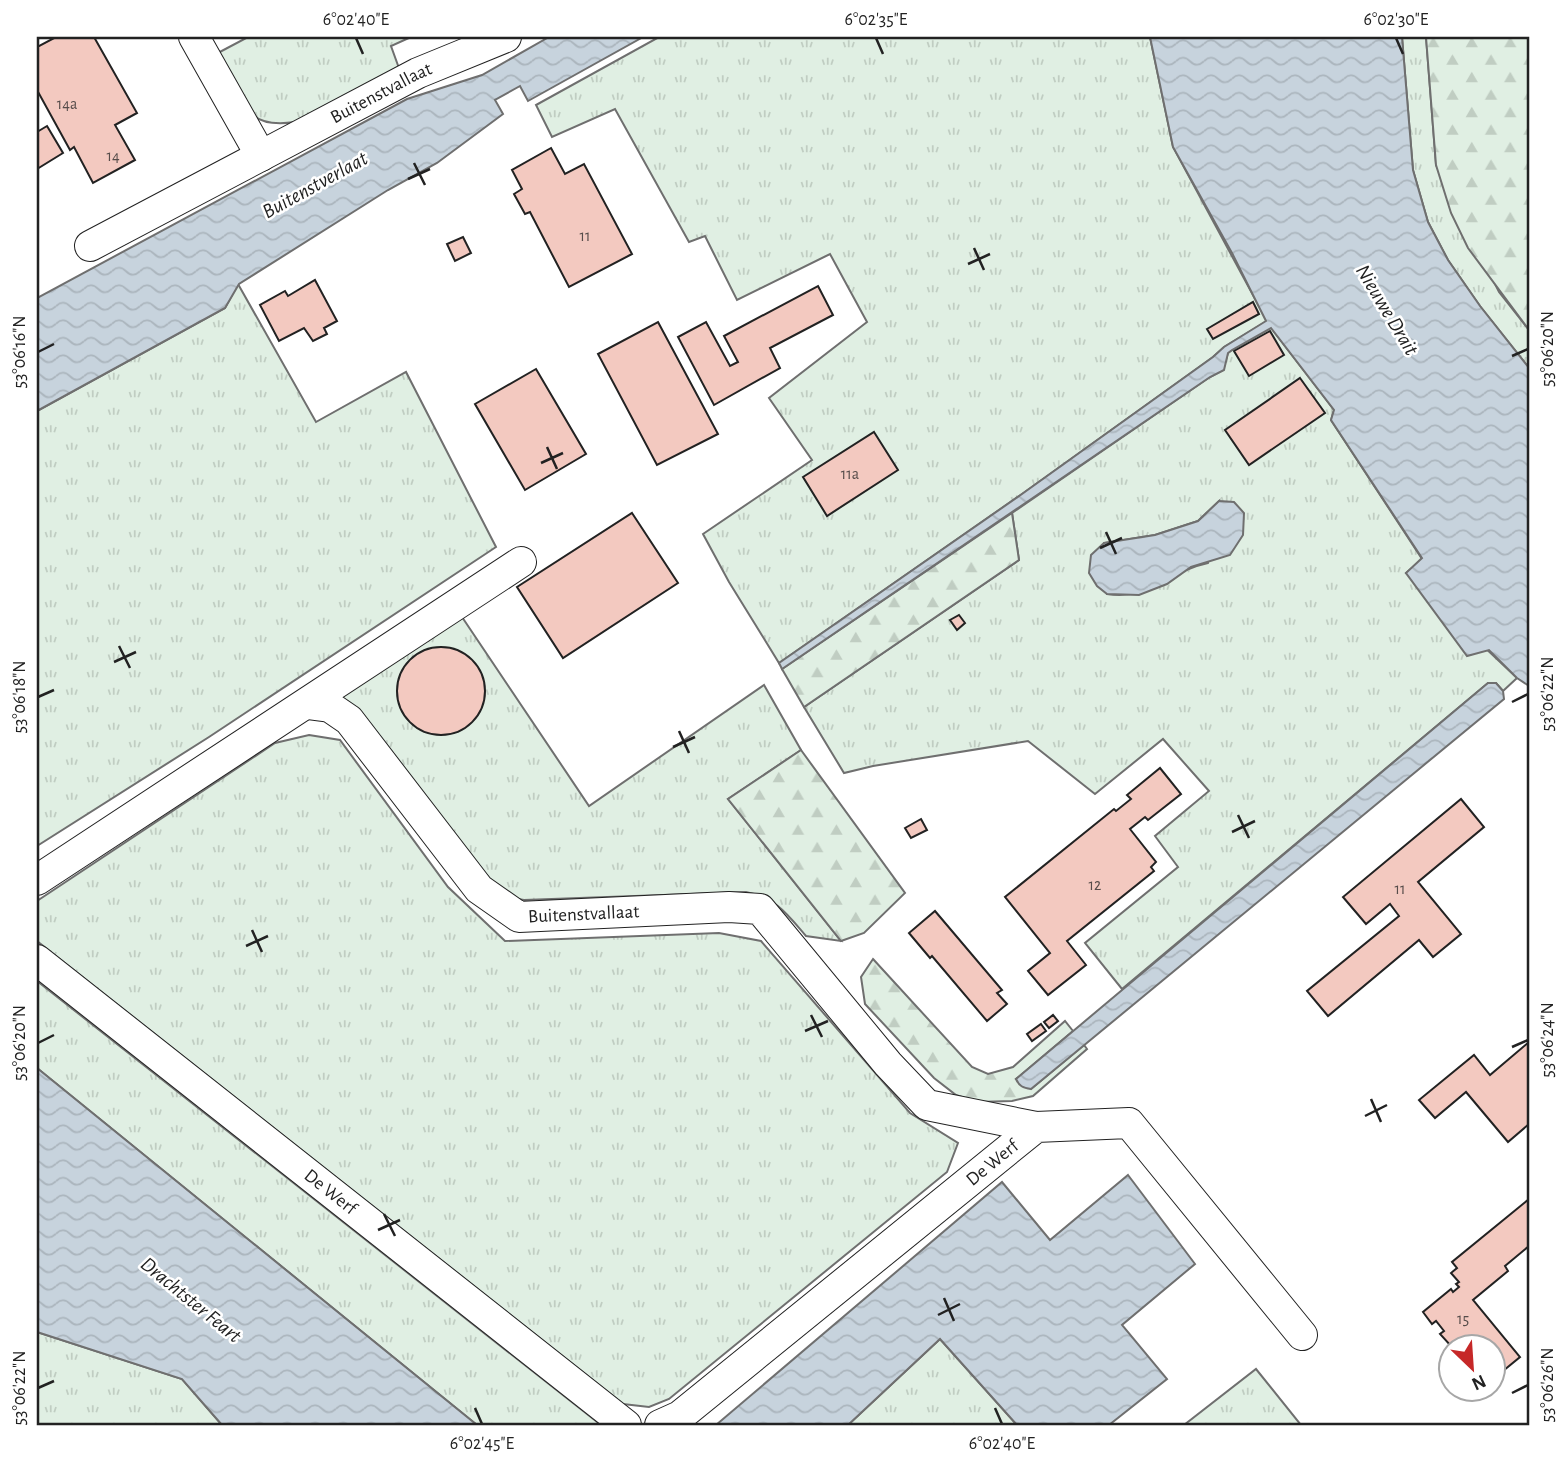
<svg xmlns="http://www.w3.org/2000/svg" width="1566" height="1462" font-family="'Alegreya Sans',sans-serif">
	<defs>
		<pattern id="grass-tufts" width="24" height="20" patternUnits="userSpaceOnUse" patternTransform="scale(1.75)"><rect width="24" height="20" fill="#e0efe3"/><path d="M3 7l-1-3M5 7V3M7 7l1-3M15 17l-1-3M17 17v-4M19 17l1-3" fill="none" stroke="#c0cdc2"/></pattern>
		<pattern id="forest-firs" width="22" height="20" patternUnits="userSpaceOnUse" patternTransform="scale(1.75)"><rect width="22" height="20" fill="#e0efe3"/><path d="M5 1l3.5 6h-7zM16 11l3.5 6h-7z" fill="#c0cdc2"/></pattern>
		<pattern id="water-waves" width="16" height="10" patternUnits="userSpaceOnUse" patternTransform="scale(1.75)"><rect width="16" height="10" fill="#c7d3dd"/><path d="M0 5q4-4 8 0t8 0" fill="none" stroke="#abb5bd"/></pattern>
	</defs>
	<rect width="100%" height="100%" fill="#fff"/>
	<!-- grass -->
	<g fill="url(#grass-tufts)" stroke="#6f6f6f" stroke-width="2" fill-rule="evenodd">
		<path d="M 248,37 L 411,37 L 391,46 L 400,71 L 295,122 C 281,124 264,125 253,115 C 243,107 224,67 216,54 Z"/>
		<path d="M 659,37 L 1150,37 L 1173,147 L 1267,321 L 1224,347 L 1213,357 L 1022,494 L 779,663 L 729,582 L 703,534 L 812,460 L 769,398 L 867,322 L 830,254 L 737,300 L 705,236 L 689,242 L 615,109 L 552,137 L 536,105 Z"/>
		<path d="M 1402,37 L 1426,37 L 1436,165 L 1499,292 L 1529,330 L 1529,368 L 1480,306 L 1448,260 L 1428,222 L 1413,170 Z"/>
		<path d="M 238,284 L 316,422 L 406,372 L 496,547 L 209,737 L 37,846 L 37,411 L 225,308 Z"/>
		<path d="M 1271,328 L 1334,410 L 1331,420 L 1422,559 L 1406,573 L 1517,678 L 1503,691 L 1496,683 L 1488,683 L 1122,989 L 1085,943 L 1178,867 L 1155,836 L 1209,791 L 1163,739 L 1095,794 L 1028,741 L 873,766 L 844,773 L 804,707 L 1019,560 L 1012,513 L 1210,377 L 1223,370 L 1228,353 L 1232,350 ZM 1219,501 L 1208,563 C 1169,571 1150,601 1107,594 L 1104,543 L 1155,535 L 1198,521 Z"/>
		<path d="M 460,614 L 589,806 L 764,685 L 801,750 L 728,799 L 841,941 L 806,936 C 787,914 776,898 746,892 L 524,900 L 506,897 L 330,698 Z"/>
		<path d="M 309,735 L 340,740 L 448,887 L 505,941 L 719,933 L 761,941 L 910,1113 L 958,1143 L 947,1172 L 669,1399 L 649,1407 L 623,1404 L 37,941 L 37,901 L 275,743 Z"/>
		<path d="M 37,981 L 601,1425 L 477,1425 L 37,1068 Z"/>
		<path d="M 37,1332 L 182,1379 L 222,1425 L 37,1425 Z"/>
		<path d="M 940,1339 L 1017,1425 L 848,1425 Z"/>
		<path d="M 1256,1369 L 1301,1425 L 1184,1425 Z"/>
	</g>
	<!-- forest -->
	<g fill="url(#forest-firs)" stroke="#6f6f6f" stroke-width="2">
		<path d="M 1426,37 L 1529,37 L 1529,330 L 1468,248 L 1451,213 L 1436,165 Z"/>
		<path d="M 1012,513 L 1019,560 L 804,707 L 782,669 Z"/>
		<path d="M 801,750 L 905,893 L 864,933 L 841,941 L 728,799 Z"/>
		<path d="M 873,959 L 972,1067 L 988,1074 L 1013,1067 L 1065,1021 L 1073,1031 L 1016,1079 L 1031,1089 L 1084,1045 L 1087,1049 L 1033,1096 L 1012,1101 L 977,1102 L 956,1095 L 934,1078 L 865,1004 L 861,977 Z"/>
	</g>
	<!-- water -->
	<g fill="url(#water-waves)" stroke="#6f6f6f" stroke-width="2">
		<path d="M 549,37 L 643,37 L 528,101 L 520,86 L 495,100 L 503,114 L 437,163 L 388,190 L 239,284 L 225,308 L 37,411 L 37,298 L 407,99 L 482,75 Z"/>
		<path d="M 1150,37 L 1402,37 L 1413,170 L 1428,222 L 1448,260 L 1480,306 L 1529,368 L 1529,686 L 1517,678 L 1489,650 L 1467,656 L 1406,573 L 1422,558 L 1331,420 L 1334,410 L 1271,328 L 1232,350 L 1228,353 L 1224,370 L 1210,377 L 782,669 L 779,663 L 1022,494 L 1213,357 L 1224,347 L 1266,321 L 1232,253 L 1173,147 Z"/>
		<path d="M 1219,501 L 1234,502 L 1244,513 L 1243,535 L 1230,555 L 1191,567 L 1167,584 L 1139,595 L 1107,594 L 1097,586 L 1089,573 L 1091,555 L 1104,543 L 1155,535 L 1198,521 Z"/>
		<path d="M 1488,683 L 1496,683 L 1503,691 L 1504,699 L 1031,1089 C 1023,1088 1019,1086 1016,1079 Z"/>
		<path d="M 37,1068 L 477,1425 L 222,1425 L 182,1379 L 37,1332 Z"/>
		<path d="M 1128,1175 L 1195,1264 L 1122,1325 L 1167,1379 L 1109,1425 L 1017,1425 L 940,1339 L 848,1425 L 716,1425 L 1002,1182 L 1050,1240 Z"/>
	</g>
	<!-- building -->
	<g fill="#f3c9c0" stroke="#222" stroke-width="2">
		<path d="M 56,37 L 94,37 L 137,113 L 115,125 L 135,160 L 93,183 L 74,147 L 70,150 L 37,90 L 37,47 Z"/>
		<path d="M 47,126 L 63,153 L 37,169 L 37,132 Z"/>
		<path d="M 551,148 L 565,174 L 584,164 L 632,254 L 569,287 L 530,212 L 525,214 L 514,194 L 522,189 L 512,170 Z"/>
		<path d="M 463,237 L 471,253 L 455,261 L 447,244 Z"/>
		<path d="M 315,280 L 337,321 L 324,328 L 327,334 L 313,341 L 304,328 L 279,341 L 260,305 L 285,291 L 288,296 Z"/>
		<path d="M 818,286 L 833,315 L 770,348 L 780,368 L 714,405 L 678,337 L 706,322 L 730,366 L 738,362 L 724,336 Z"/>
		<path d="M 1253,302 L 1259,314 L 1213,339 L 1207,329 Z"/>
		<path d="M 658,322 L 718,434 L 657,465 L 598,354 Z"/>
		<path d="M 1270,331 L 1284,355 L 1249,376 L 1234,351 Z"/>
		<path d="M 536,369 L 586,454 L 525,490 L 475,404 Z"/>
		<path d="M 1300,378 L 1325,413 L 1249,465 L 1225,430 Z"/>
		<path d="M 874,432 L 898,470 L 827,516 L 803,477 Z"/>
		<path d="M 632,513 L 678,583 L 563,658 L 517,587 Z"/>
		<path d="M 959,615 L 965,623 L 957,630 L 950,620 Z"/>
		<circle cx="441" cy="691" r="44"/>
		<path d="M 1160,768 L 1181,794 L 1148,820 L 1145,817 L 1130,829 L 1156,862 L 1151,867 L 1154,871 L 1067,941 L 1086,965 L 1048,995 L 1028,971 L 1050,953 L 1005,897 L 1114,809 L 1116,811 L 1131,799 L 1127,795 Z"/>
		<path d="M 1461,799 L 1484,827 L 1418,882 L 1461,934 L 1433,957 L 1419,940 L 1328,1016 L 1307,991 L 1399,916 L 1390,904 L 1366,924 L 1343,897 Z"/>
		<path d="M 921,819 L 927,830 L 911,838 L 905,828 Z"/>
		<path d="M 935,911 L 1002,990 L 997,993 L 1007,1004 L 987,1021 L 932,956 L 930,958 L 909,933 Z"/>
		<path d="M 1053,1015 L 1058,1021 L 1049,1028 L 1044,1022 Z"/>
		<path d="M 1041,1024 L 1046,1031 L 1032,1041 L 1027,1034 Z"/>
		<path d="M 1529,1042 L 1529,1124 L 1508,1142 L 1466,1092 L 1435,1118 L 1419,1100 L 1474,1055 L 1490,1075 Z"/>
		<path d="M 1529,1199 L 1529,1246 L 1505,1266 L 1508,1271 L 1473,1300 L 1520,1357 L 1492,1380 L 1492,1346 L 1451,1346 L 1440,1334 L 1444,1331 L 1436,1321 L 1432,1324 L 1423,1312 L 1451,1289 L 1453,1292 L 1459,1287 L 1456,1284 L 1459,1282 L 1451,1273 L 1457,1268 L 1452,1262 Z"/>
	</g>
	<g fill="none" stroke-linecap="round" stroke-linejoin="round">
		<!-- street casing -->
		<g stroke="#222" stroke-width="32">
			<g id="street">
				<path d="M 194,37 L 261,156"/>
				<path id="s1" d="M 90,246 L 418,73 L 506,37"/>
				<path id="s2" d="M 307,704 L 330,707 L 349,720 L 479,889 L 519,917 L 729,907 L 760,909 L 888,1064 L 927,1105 L 1036,1127"/>
				<path d="M 37,880 L 521,562"/>
				<path id="s3" d="M 37,960 L 626,1425"/>
				<path id="s4" d="M 660,1425 L 680,1416 L 1036,1127 L 1129,1123 L 1302,1335"/>
			</g>
		</g>
		<!-- street -->
		<use href="#street" stroke="#fff" stroke-width="30"/>
	</g>
	<!-- ticks -->
	<path fill="none" stroke="#222" stroke-width="2.5" d="M 356,38 L 363,54M 876,38 L 883,54M 1396,38 L 1403,54M 414,163 L 425,185M 408,179 L 430,169M 974,248 L 984,270M 968,264 L 990,254M 38,352 L 54,344M 1512,356 L 1528,349M 547,447 L 557,469M 541,463 L 563,453M 1106,532 L 1116,554M 1100,548 L 1122,538M 119,646 L 130,668M 114,662 L 136,652M 38,697 L 54,690M 1512,702 L 1528,694M 679,731 L 689,753M 673,747 L 695,737M 1238,815 L 1249,838M 1232,832 L 1255,821M 252,930 L 262,952M 246,946 L 268,936M 811,1015 L 822,1037M 805,1031 L 828,1021M 38,1043 L 54,1035M 1512,1047 L 1528,1040M 1371,1099 L 1381,1122M 1365,1116 L 1387,1105M 384,1214 L 395,1236M 378,1230 L 400,1220M 944,1298 L 954,1321M 938,1315 L 960,1304M 38,1388 L 54,1381M 1512,1393 L 1528,1385M 475,1408 L 482,1424M 995,1408 L 1002,1424"/>
	<g text-anchor="middle" dominant-baseline="central" stroke-width="5" stroke-linejoin="round" paint-order="stroke">
		<!-- number labels -->
		<g font-size="16" fill="#564c4a">
			<text x="67" y="104">14a</text>
			<text x="113" y="156">14</text>
			<text x="585" y="236">11</text>
			<text x="850" y="474">11a</text>
			<text x="1095" y="885">12</text>
			<text x="1400" y="889">11</text>
			<text x="1463" y="1319">15</text>
		</g>
		<!-- street labels -->
		<g font-size="19" fill="#222" stroke="#fff">
			<text stroke="none"><textPath href="#s1" startOffset="329">Buitenstvallaat</textPath></text>
			<text stroke="none"><textPath href="#s2" startOffset="373">Buitenstvallaat</textPath></text>
			<text stroke="none"><textPath href="#s4" startOffset="424">De Werf</textPath></text>
			<text stroke="none"><textPath href="#s3" startOffset="374">De Werf</textPath></text>
		</g>
		<!-- water labels -->
		<g font-size="21" font-style="italic" fill="#222" stroke="#fff">
			<text transform="translate(315 185) rotate(-29)">Buitenstverlaat</text>
			<text transform="translate(1387 310) rotate(59)">Nieuwe Drait</text>
			<text transform="translate(191 1300) rotate(39)">Drachtster Feart</text>
		</g>
	</g>
	<!-- border -->
	<rect width="1566" height="1462" fill="none" stroke="#ffffff" stroke-width="77"/>
	<!-- north arrow -->
	<g transform="translate(1472 1368) rotate(155)"><circle r="33" fill="#ffffff" stroke="#a7a7a7" stroke-width="2"/>
	<path d="M0-5L12 26L0 18L-12 26Z" fill="#c62828"/>
	<text y="-10" font-size="19" font-weight="bold" text-anchor="middle" fill="#222222">N</text>
	</g>
	<rect x="38" y="38" width="1490" height="1386" fill="none" stroke="#222" stroke-width="2.5"/>
	<g font-size="18" text-anchor="middle" fill="#222">
		<text x="356" y="25">6°02'40"E</text>
		<text x="876" y="25">6°02'35"E</text>
		<text x="1396" y="25">6°02'30"E</text>
		<text transform="translate(1547 349) rotate(-90)" y="6">53°06'20"N</text>
		<text transform="translate(19 352) rotate(-90)" y="6">53°06'16"N</text>
		<text transform="translate(1547 694) rotate(-90)" y="6">53°06'22"N</text>
		<text transform="translate(19 697) rotate(-90)" y="6">53°06'18"N</text>
		<text transform="translate(1547 1040) rotate(-90)" y="6">53°06'24"N</text>
		<text transform="translate(19 1043) rotate(-90)" y="6">53°06'20"N</text>
		<text transform="translate(1547 1385) rotate(-90)" y="6">53°06'26"N</text>
		<text transform="translate(19 1388) rotate(-90)" y="6">53°06'22"N</text>
		<text x="482" y="1449">6°02'45"E</text>
		<text x="1002" y="1449">6°02'40"E</text>
	</g>
</svg>
